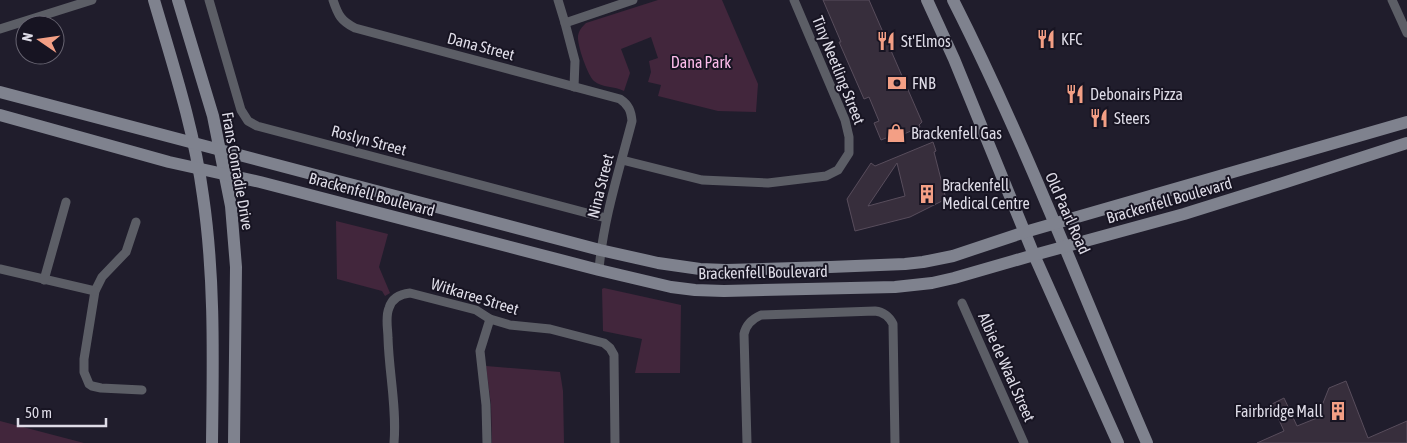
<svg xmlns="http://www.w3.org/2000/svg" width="1407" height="443" font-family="'Asap Condensed',sans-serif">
	<rect width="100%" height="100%" fill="#201d2c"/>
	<!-- green -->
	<g fill="#42263c">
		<path d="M 658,0 L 722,0 L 758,84 L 756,112 L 718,111 L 658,96 L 661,85 L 648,82 L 651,72 L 649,61 L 658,58 L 651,37 L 621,49 L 630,73 L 624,91 C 615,86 602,88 594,81 C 588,76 577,45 578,36 C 579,30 582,27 586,23 Z"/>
		<path d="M 336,221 L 388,234 L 379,267 L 390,293 L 385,296 L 382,291 L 337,279 Z"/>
		<path d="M 604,288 L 681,305 L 680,373 L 635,373 L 642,339 L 603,331 L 602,289 Z"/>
		<path d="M 486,366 L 560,372 L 563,391 L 564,443 L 492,443 L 491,405 Z"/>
		<path d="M 0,421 L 84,443 L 0,443 Z"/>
	</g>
	<!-- building -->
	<g fill="#372e3c" stroke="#584d5c" fill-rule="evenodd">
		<path d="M 823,0 L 869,0 L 922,122 L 919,125 L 920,127 L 888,141 L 886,138 L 881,140 L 874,123 L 879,121 L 869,97 L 864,99 L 839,42 L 841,42 Z"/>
		<path d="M 933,142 L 936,151 L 934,152 L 946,199 L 910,217 L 855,231 L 847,199 L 871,163 L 875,166 ZM 897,163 L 905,196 L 868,206 Z"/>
		<path d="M 1346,381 L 1368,438 L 1407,421 L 1407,443 L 1257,443 L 1284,431 L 1272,404 L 1284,398 L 1297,426 L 1317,418 L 1329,388 Z"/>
	</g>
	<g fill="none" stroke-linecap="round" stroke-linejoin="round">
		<!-- street -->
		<g stroke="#5c5e66" stroke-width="9">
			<path d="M 209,0 L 241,110 L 248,121 L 257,126 L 606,218"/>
			<path d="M 333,0 C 338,15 341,21 355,28 L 620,99 C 629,105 631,111 632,121 C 619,171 603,220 599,270"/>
			<path d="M 558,0 L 565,23 L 575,61 L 574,87"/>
			<path d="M 1392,0 L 1407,33"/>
			<path d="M 565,23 L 633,0"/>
			<path d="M 0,29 L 92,0"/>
			<path d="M 622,160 L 702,180 L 768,183 L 826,176 L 838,170 L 849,153 L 849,137 L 845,120 L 794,0"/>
			<path d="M 136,222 L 126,252 L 102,277 L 95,291 L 84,359 L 84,372 L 89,384 L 92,386 L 101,388 L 142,390"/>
			<path d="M 0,269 L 95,291"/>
			<path d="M 44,280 L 66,202"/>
			<path d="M 962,303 L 1024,443"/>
			<path d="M 394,443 C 397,408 389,373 388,338 C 388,329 385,317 389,308 C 392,298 400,294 410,293 L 476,310 L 490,319 L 510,325 L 550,329 L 604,343 L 610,348 L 614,355 L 615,443"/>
			<path d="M 487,443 L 486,405 L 480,351 L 490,319"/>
			<path d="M 747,443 L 744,334 C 746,324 752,319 761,315 L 875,311 C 884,312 889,316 893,324 L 895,443"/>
		</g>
		<!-- secondary -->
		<g stroke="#7f828e" stroke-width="12">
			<path d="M 154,0 C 173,65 194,129 203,196 C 215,278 213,360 212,443"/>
			<path d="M 178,0 L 213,116 L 231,206 L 236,267 L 234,443"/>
			<path d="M 927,0 L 954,59 L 1034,255 L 1118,443"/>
			<path d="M 953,0 C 1026,144 1083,295 1147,443"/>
			<path d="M 0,92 L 600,250 L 658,263 L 700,269 L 726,270 L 830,267 L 905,264 L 923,262 L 953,256 L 1025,232 L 1407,122"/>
			<path d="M 0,115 L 169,162 L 260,182 L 599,270 L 671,287 L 695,290 L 724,291 L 895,287 L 932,283 L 954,278 L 1034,255 L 1184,214 L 1283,183 L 1407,143"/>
		</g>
	</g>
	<!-- icons -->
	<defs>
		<g id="restaurant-bare" transform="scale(1.5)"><path d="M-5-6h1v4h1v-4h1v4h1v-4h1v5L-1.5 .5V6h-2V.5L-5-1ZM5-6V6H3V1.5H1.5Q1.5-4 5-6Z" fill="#f39f85" stroke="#171422" stroke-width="2.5" paint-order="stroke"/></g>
		<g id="bank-bare" transform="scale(1.5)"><path d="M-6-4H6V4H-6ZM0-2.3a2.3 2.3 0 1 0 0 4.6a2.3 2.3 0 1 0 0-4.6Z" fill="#f39f85" stroke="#171422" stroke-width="2.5" paint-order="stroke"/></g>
		<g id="shop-bare" transform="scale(1.5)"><path d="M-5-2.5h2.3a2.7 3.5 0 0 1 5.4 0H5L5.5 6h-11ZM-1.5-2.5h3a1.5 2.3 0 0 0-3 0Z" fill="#f39f85" stroke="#171422" stroke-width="2.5" paint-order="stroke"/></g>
		<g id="building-bare" transform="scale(1.5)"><path d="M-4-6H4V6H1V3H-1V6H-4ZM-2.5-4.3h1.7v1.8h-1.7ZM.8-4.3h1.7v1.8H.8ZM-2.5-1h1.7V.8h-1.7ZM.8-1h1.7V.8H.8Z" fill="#f39f85" stroke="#171422" stroke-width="2.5" paint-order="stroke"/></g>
	</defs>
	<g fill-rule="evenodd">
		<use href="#restaurant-bare" x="1046" y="39"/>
		<use href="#restaurant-bare" x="886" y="41"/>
		<use href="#bank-bare" x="897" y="83"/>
		<use href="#restaurant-bare" x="1075" y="94"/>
		<use href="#restaurant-bare" x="1099" y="118"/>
		<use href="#shop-bare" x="896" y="133"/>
		<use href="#building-bare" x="927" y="194"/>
		<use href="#building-bare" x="1338" y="411"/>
	</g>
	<g text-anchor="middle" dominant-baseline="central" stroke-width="4" stroke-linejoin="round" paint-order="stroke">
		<!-- poi labels -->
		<g font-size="16" fill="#dedce7" stroke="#171422" text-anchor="start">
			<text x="1061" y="39">KFC</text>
			<text x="901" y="41">St'Elmos</text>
			<text x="912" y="83">FNB</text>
			<text x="1090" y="94">Debonairs Pizza</text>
			<text x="1114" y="118">Steers</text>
			<text x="911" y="133">Brackenfell Gas</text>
			<text x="942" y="185">Brackenfell<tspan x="942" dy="18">Medical Centre</tspan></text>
			<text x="1323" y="411" text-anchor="end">Fairbridge Mall</text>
		</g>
		<!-- street labels -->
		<g font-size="16" fill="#dedce7" stroke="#171422">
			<text transform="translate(481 46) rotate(15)">Dana Street</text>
			<text transform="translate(839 70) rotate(68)">Tiny Neetling Street</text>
			<text transform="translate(369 140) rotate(15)">Roslyn Street</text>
			<text transform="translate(238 171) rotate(80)">Frans Conradie Drive</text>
			<text transform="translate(600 186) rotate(-76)">Nina Street</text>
			<text transform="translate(372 194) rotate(15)">Brackenfell Boulevard</text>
			<text transform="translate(1169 200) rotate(-16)">Brackenfell Boulevard</text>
			<text transform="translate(1068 213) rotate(66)">Old Paarl Road</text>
			<text transform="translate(763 272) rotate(-1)">Brackenfell Boulevard</text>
			<text transform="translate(475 296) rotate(17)">Witkaree Street</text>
			<text transform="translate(1007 367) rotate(66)">Albie de Waal Street</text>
		</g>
		<!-- park labels -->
		<g font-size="16" fill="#fbbbea" stroke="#171422">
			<text x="701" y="62">Dana Park</text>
		</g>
	</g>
	<!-- north arrow -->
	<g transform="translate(40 40) rotate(283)"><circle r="24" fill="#171422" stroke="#676471"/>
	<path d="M0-4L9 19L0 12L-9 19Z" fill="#f39f85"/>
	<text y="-8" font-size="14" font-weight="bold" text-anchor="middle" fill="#dedce7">N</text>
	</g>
	<!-- scale -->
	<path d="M18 418v8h88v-8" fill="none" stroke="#dedce7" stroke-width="2.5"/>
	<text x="25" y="418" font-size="15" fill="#dedce7" stroke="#171422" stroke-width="4" paint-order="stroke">50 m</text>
</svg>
